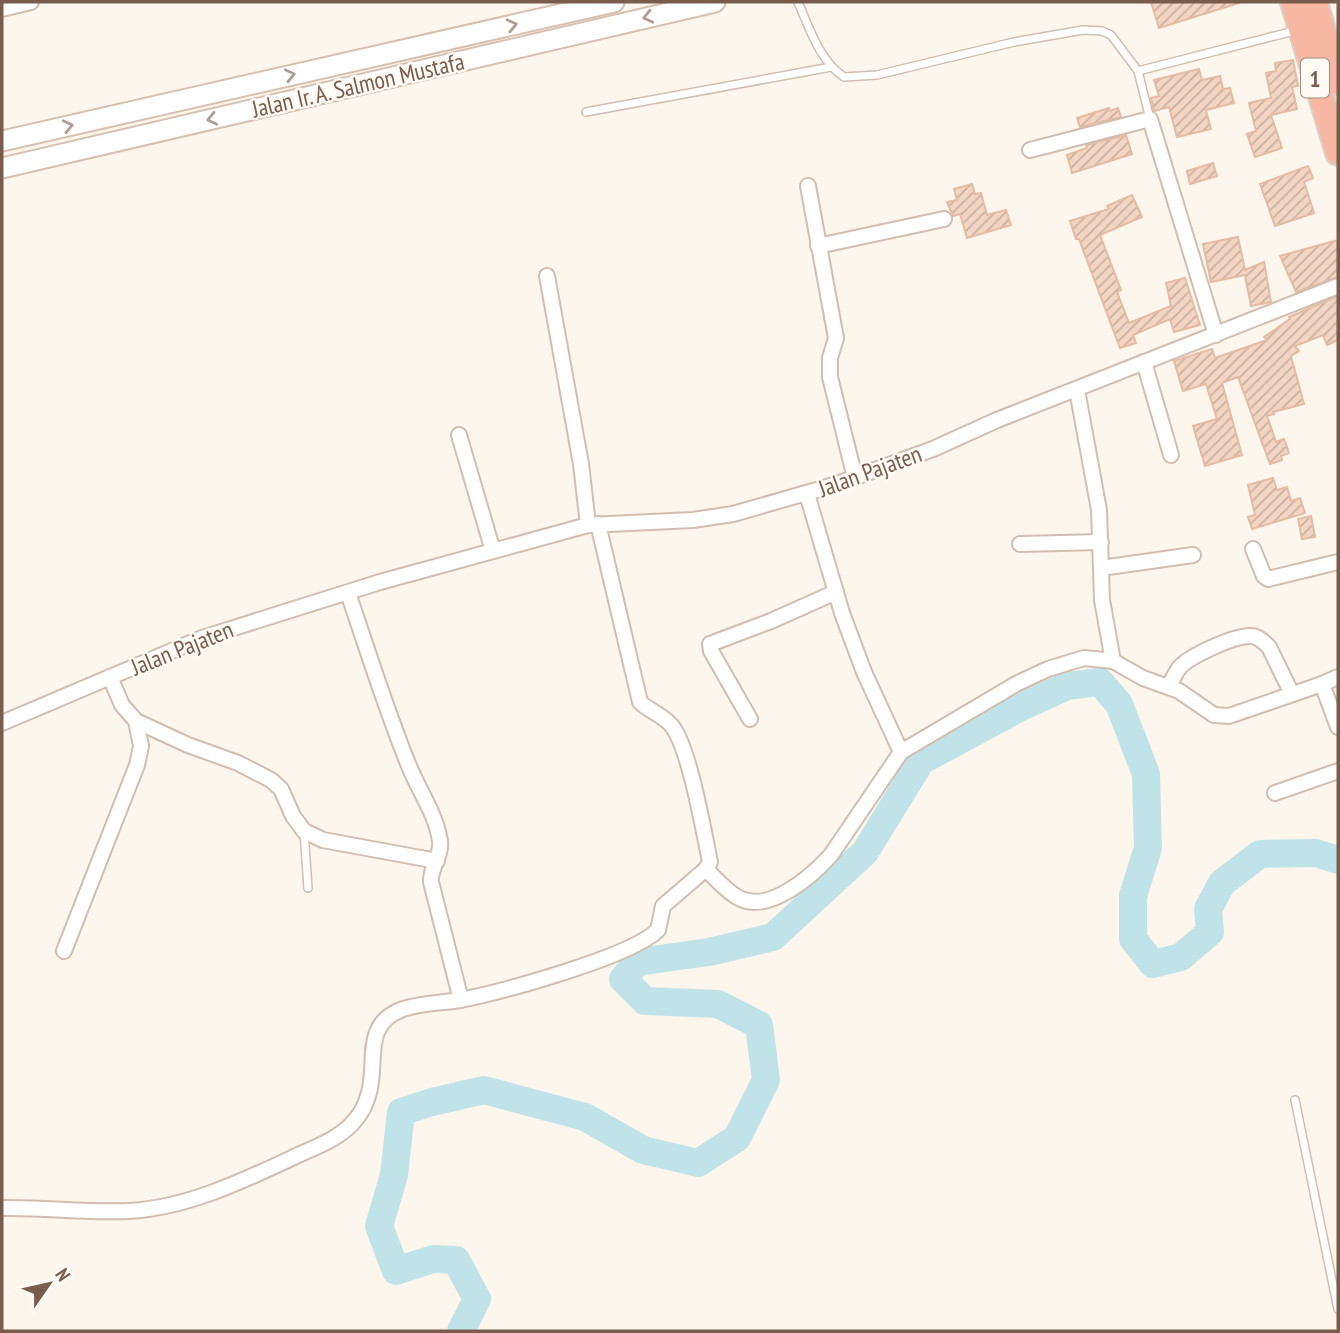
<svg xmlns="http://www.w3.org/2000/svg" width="1340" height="1333" font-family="'PT Sans Narrow',sans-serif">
	<defs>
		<pattern id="building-hatch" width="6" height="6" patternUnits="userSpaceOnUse" patternTransform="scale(1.75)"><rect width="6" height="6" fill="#f3d5c3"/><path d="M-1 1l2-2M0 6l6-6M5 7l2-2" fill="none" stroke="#cab0a1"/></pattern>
	</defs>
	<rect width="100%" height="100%" fill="#fdf6ec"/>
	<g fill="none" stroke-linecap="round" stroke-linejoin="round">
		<!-- river -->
		<path stroke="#bfe3e8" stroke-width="28" d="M 461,1331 L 477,1299 L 456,1260 L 433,1259 L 396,1271 L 379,1226 L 394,1175 L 401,1112 L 432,1102 L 484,1090 L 585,1117 L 643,1150 L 698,1163 L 737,1138 L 766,1080 L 759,1025 L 718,1004 L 645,1001 L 623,979 L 637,962 L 709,952 L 773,937 L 865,852 L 921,761 L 1021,707 L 1067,686 L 1100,682 L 1119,704 L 1146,774 L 1148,848 L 1133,896 L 1133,939 L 1153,964 L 1181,957 L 1210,932 L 1208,909 L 1222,883 L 1260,854 L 1316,853 L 1338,860"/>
	</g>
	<!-- building -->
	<g fill="url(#building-hatch)" stroke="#e6bba3" stroke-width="2">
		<path d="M 1151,2 L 1239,2 L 1239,3 L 1159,28 Z"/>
		<path d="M 1293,60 L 1298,86 L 1292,87 L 1297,109 L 1271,115 L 1282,148 L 1255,157 L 1247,134 L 1256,131 L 1249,103 L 1271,98 L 1266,73 L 1276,71 L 1275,63 Z"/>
		<path d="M 1199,69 L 1202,80 L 1220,76 L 1223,89 L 1230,88 L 1234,103 L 1206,110 L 1211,129 L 1177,137 L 1169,107 L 1154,111 L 1151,98 L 1159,96 L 1154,80 Z"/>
		<path d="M 1109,108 L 1110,111 L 1118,108 L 1121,117 L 1080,127 L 1077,118 Z"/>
		<path d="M 1126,135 L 1132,154 L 1072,173 L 1067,155 L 1087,148 L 1086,145 Z"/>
		<path d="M 1213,163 L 1217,176 L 1190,184 L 1187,171 Z"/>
		<path d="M 1308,166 L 1313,178 L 1304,182 L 1314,213 L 1275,226 L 1260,184 Z"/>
		<path d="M 972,184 L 975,194 L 981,193 L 987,215 L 1006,210 L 1011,225 L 967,238 L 960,214 L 953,216 L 947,202 L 957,200 L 954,189 Z"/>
		<path d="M 1132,195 L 1142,217 L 1100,235 L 1121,290 L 1117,292 L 1129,323 L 1171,306 L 1166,283 L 1185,278 L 1200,325 L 1174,332 L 1170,319 L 1133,335 L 1136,343 L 1120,348 L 1079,239 L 1076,239 L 1070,221 L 1109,209 L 1107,206 Z"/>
		<path d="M 1238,237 L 1245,270 L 1264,262 L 1271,302 L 1251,306 L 1245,275 L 1211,282 L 1203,244 Z"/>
		<path d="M 1338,240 L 1338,277 L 1296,292 L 1280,256 Z"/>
		<path d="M 1338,296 L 1338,340 L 1327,345 L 1323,335 L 1295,346 L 1299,351 L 1291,356 L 1304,404 L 1273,412 L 1274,414 L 1267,416 L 1276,442 L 1284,439 L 1289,453 L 1281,456 L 1282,460 L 1270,464 L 1238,377 L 1222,383 L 1242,455 L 1205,466 L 1193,426 L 1217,419 L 1206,384 L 1183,391 L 1174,361 L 1212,349 L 1215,358 L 1267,340 L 1264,337 L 1290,319 L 1289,317 Z"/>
		<path d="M 1273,478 L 1277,490 L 1287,487 L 1291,501 L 1300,498 L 1305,513 L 1252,529 L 1248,517 L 1255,515 L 1248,485 Z"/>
		<path d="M 1311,516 L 1315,537 L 1302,539 L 1298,519 Z"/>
	</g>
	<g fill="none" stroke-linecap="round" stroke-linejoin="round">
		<!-- lane casing -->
		<g stroke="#d1beb0" stroke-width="10">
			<g id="lane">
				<path d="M 798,2 C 809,27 820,62 844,77 L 877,75 L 1014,42 L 1083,30 L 1102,31 L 1111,35 L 1138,71 L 1298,30"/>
				<path d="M 1138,71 L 1150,119"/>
				<path d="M 586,112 L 831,67"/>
				<path d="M 304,831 L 308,888"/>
				<path d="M 1295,1100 L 1338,1309"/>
			</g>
		</g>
		<!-- street casing -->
		<g stroke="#d1beb0" stroke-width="18">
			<g id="street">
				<path d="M 2,9 L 31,2"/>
				<path d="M 1030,150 L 1150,119 L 1216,335"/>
				<path d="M 808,186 L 836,338 L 830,358 L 830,377 L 855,478"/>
				<path d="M 818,246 L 944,219"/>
				<path d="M 547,276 L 581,464 L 588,525"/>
				<path d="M 1144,362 L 1171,455"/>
				<path d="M 1077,390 L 1099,510 L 1102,600 L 1113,661 L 1143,678 L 1179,691 L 1214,715 L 1229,716 L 1322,684 L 1338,727"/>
				<path d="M 459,435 L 493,551"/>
				<path d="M 807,494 L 842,613 L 864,672 L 901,752"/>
				<path d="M 1020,544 L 1101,542"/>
				<path d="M 1253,549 L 1264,576 L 1268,579 L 1338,562"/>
				<path d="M 1101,568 L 1193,555"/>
				<path d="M 348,593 C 368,651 386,710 409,766 C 419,791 436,814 440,841 C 442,856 430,867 431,882 L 461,1000"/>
				<path d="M 110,677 L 122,705 L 136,721 L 188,745 L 238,763 L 271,780 L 281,789 L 293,816 L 304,831 L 323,840 L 437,861"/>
				<path d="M 1322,684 L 1338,677"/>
				<path d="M 1169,687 C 1172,680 1175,673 1180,667 C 1190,656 1235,635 1251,636 C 1258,636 1264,642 1269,647 L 1292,694"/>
				<path d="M 750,719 L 711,651 L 710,644 L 771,621 L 836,592"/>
				<path d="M 2,723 L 202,638 L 380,582 L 588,525 L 693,520 L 733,514 L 834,485 L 933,449 L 997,420 L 1338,286"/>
				<path d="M 1275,793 L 1338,771"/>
				<path d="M 706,869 C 716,879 727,892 739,898 C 769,914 812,876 831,855 L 901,752 L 1016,684 L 1048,669 L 1084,658 L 1113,661"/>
				<path d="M 64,951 L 137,765 L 141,746 L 136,721"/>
				<path d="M 2,1208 C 44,1207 87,1213 129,1211 C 186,1208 243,1181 294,1157 C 315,1147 342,1138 356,1119 C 361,1113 366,1103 368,1096 C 379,1065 360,1024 403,1009 C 421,1003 442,1003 460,1000 C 501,992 631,957 658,930 L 663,906 L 706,869 L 710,862 C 704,833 689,745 671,725 C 663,715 649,711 640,702 L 598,524"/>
			</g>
		</g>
		<!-- secondary casing -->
		<g stroke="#d6c0b0" stroke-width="23">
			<g id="secondary">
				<path d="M 2,141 L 614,2"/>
				<path d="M 2,168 L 715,2"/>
			</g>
		</g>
		<!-- highway casing -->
		<g stroke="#dad1cd" stroke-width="28">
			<g id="highway">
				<path d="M 1293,2 L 1338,153"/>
				<path d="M 1315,2 L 1338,82"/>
			</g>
		</g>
		<!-- lane -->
		<use href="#lane" stroke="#fff" stroke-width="7"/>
		<!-- street -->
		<use href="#street" stroke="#fff" stroke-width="14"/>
		<!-- secondary -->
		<use href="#secondary" stroke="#fff" stroke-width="19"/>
		<!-- highway -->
		<use href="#highway" stroke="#f7b7a3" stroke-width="24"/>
	</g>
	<!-- one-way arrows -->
	<defs><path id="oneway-chevron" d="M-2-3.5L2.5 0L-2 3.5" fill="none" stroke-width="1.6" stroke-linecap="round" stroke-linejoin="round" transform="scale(1.75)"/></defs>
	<g stroke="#af9d94">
		<use href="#oneway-chevron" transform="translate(648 17) rotate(167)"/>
		<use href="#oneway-chevron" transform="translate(512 25) rotate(-13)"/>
		<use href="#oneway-chevron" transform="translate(290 75) rotate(-13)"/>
		<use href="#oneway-chevron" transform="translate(212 119) rotate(167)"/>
		<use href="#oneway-chevron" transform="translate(68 126) rotate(-13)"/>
	</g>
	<g text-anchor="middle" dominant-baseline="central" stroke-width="5" stroke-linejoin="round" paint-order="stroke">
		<!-- shield labels -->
		<rect fill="#fffaf3" stroke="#a28b7f" stroke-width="2" x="1301" y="58.5" width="28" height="39" rx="5"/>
		<g font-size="23" font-weight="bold" fill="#7a5c4d">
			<text x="1315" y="78">1</text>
		</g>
		<!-- street labels -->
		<g font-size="24" fill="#7a5c4d" stroke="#fffaf3">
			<text transform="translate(358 85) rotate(-13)">Jalan Ir. A. Salmon Mustafa</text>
			<text transform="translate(870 471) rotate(-20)">Jalan Pajaten</text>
			<text transform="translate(182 648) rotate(-22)">Jalan Pajaten</text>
		</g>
	</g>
	<!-- border -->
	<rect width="1340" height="1333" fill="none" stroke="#7a5c4d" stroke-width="7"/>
	<!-- north arrow -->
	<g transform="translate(49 1284) rotate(56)" stroke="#fffaf3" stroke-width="5" paint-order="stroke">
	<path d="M0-5L12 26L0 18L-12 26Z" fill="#7a5c4d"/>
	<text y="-10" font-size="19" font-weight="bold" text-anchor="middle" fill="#7a5c4d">N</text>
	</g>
</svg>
